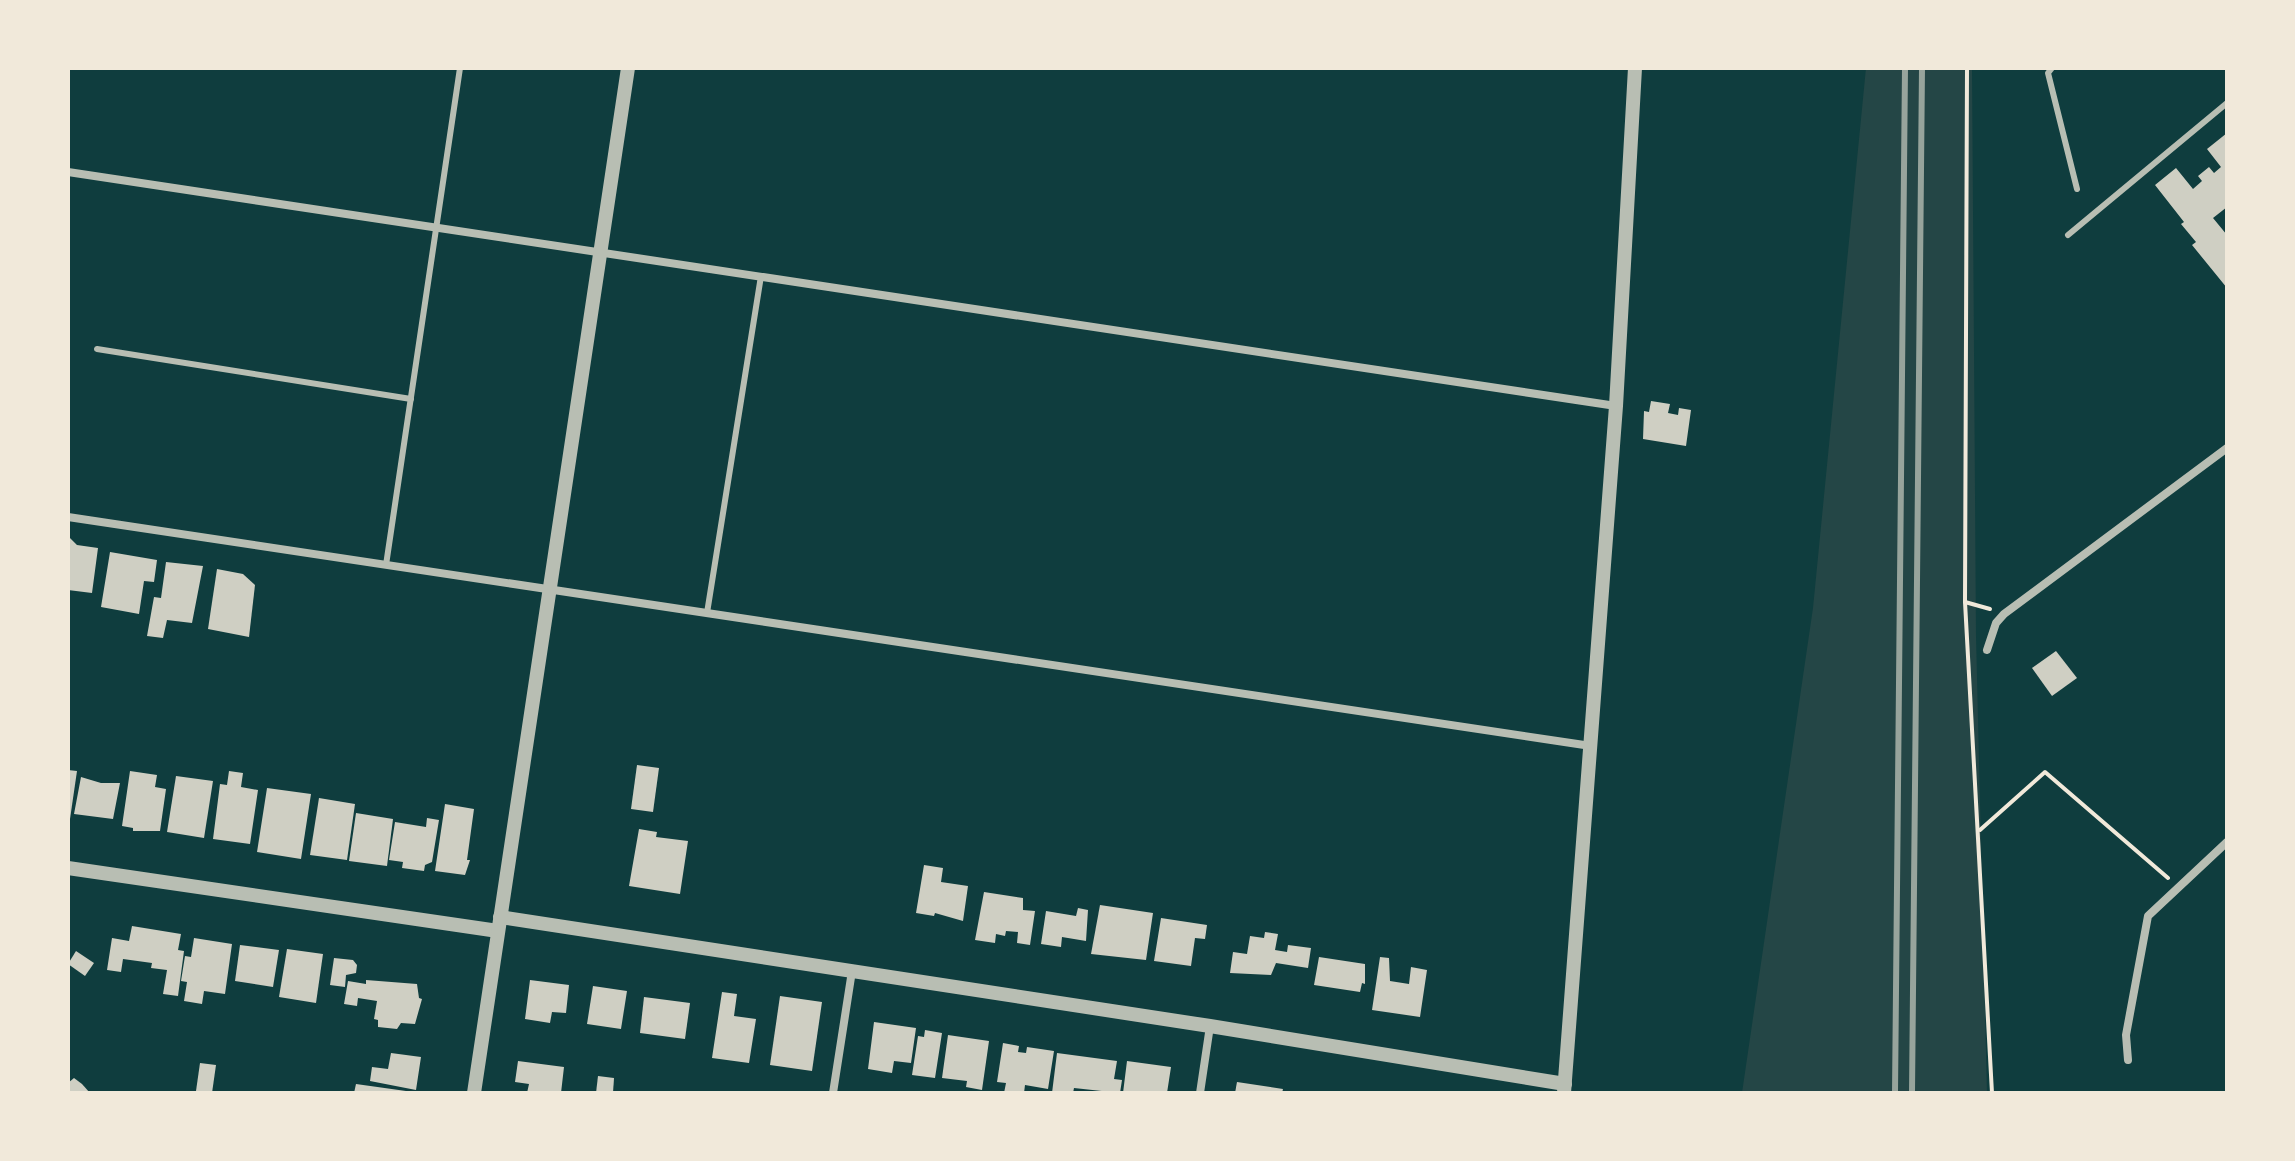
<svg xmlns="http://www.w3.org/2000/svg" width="2295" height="1161" font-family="'IBM Plex Serif',serif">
	<rect width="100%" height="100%" fill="#0f3d3e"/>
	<!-- green -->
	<path fill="#244646" d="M 1866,68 L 1972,68 L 1976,636 L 1987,1093 L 1742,1093 L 1813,608 Z"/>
	<!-- building -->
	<g fill="#cfcfc3">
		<path d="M 2227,133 L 2227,207 L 2213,218 L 2227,235 L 2227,288 L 2192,245 L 2196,242 L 2181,224 L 2184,222 L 2155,185 L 2176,168 L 2193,189 L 2202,181 L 2198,176 L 2209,167 L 2214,173 L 2221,167 L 2207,149 Z"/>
		<path d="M 1651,401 L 1670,404 L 1668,413 L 1678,415 L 1679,408 L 1691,410 L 1686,446 L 1643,439 L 1644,411 L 1649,412 Z"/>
		<path d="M 68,536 L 77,545 L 98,548 L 92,593 L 68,590 Z"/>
		<path d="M 110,552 L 157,560 L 154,582 L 144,581 L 139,614 L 101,607 Z"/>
		<path d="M 166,562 L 203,566 L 192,623 L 167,620 L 163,638 L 147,636 L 154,597 L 161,598 Z"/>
		<path d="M 217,569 L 243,574 L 255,585 L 249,637 L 208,629 Z"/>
		<path d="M 2056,651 L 2077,678 L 2052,696 L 2032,668 Z"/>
		<path d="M 637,765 L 659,768 L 653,812 L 631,809 Z"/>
		<path d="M 68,770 L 77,771 L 70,819 L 68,819 Z"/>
		<path d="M 130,771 L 157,775 L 155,787 L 166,789 L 160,831 L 133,831 L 133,828 L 122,826 Z"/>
		<path d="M 229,771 L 243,773 L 241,787 L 258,790 L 250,844 L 213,839 L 220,784 L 227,785 Z"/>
		<path d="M 176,776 L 213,781 L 204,838 L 167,832 Z"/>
		<path d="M 81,777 L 101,783 L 120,783 L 113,819 L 74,814 Z"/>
		<path d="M 267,788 L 311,794 L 301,859 L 257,852 Z"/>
		<path d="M 319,798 L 355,804 L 347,860 L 310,855 Z"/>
		<path d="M 445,804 L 474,809 L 467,860 L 470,860 L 465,875 L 435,871 Z"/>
		<path d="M 356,813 L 393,819 L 387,866 L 349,861 Z"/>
		<path d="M 427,818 L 439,820 L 432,862 L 425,865 L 424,871 L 402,868 L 403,862 L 389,860 L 395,822 L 426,827 Z"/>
		<path d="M 639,829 L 657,832 L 656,837 L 688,841 L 680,894 L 629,886 Z"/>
		<path d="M 924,865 L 943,868 L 941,882 L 968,886 L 963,921 L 935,913 L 934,916 L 916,913 Z"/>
		<path d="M 984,892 L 1023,898 L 1023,910 L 1035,911 L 1030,945 L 1017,943 L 1018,932 L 1006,931 L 1005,936 L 996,934 L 995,943 L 975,940 Z"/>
		<path d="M 1100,905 L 1153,913 L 1146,960 L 1091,954 Z"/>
		<path d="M 1078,908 L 1088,910 L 1086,941 L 1062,937 L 1061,947 L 1041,944 L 1046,911 L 1076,916 Z"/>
		<path d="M 1161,918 L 1207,925 L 1205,939 L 1195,938 L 1191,966 L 1154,961 Z"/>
		<path d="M 132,926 L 181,934 L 178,950 L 184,951 L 178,996 L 163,994 L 167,970 L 151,968 L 152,963 L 123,959 L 121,972 L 107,970 L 112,938 L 129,941 Z"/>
		<path d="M 1265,932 L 1278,934 L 1275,950 L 1287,952 L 1288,945 L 1311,948 L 1308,968 L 1276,963 L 1271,975 L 1230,973 L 1233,952 L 1247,954 L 1250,936 L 1264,938 Z"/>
		<path d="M 194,938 L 232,944 L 225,994 L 204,991 L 202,1004 L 184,1001 L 187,982 L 181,981 L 185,956 L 191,957 Z"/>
		<path d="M 240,945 L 279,950 L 273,987 L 235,981 Z"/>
		<path d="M 287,949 L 323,954 L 316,1003 L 279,997 Z"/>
		<path d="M 76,951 L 94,963 L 85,976 L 68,964 Z"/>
		<path d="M 1319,957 L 1365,964 L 1365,984 L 1362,983 L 1360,992 L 1314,985 Z"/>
		<path d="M 1380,957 L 1389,958 L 1390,981 L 1409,984 L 1411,967 L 1427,970 L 1420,1017 L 1372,1010 Z"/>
		<path d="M 334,958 L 353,960 L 357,965 L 356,973 L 346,975 L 345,987 L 330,985 Z"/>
		<path d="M 366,980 L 417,984 L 419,998 L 422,999 L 415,1024 L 401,1023 L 397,1029 L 378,1027 L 378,1020 L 374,1019 L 377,1001 L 358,998 L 357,1006 L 344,1004 L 348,981 L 366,984 Z"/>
		<path d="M 530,980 L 569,985 L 566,1013 L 552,1012 L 550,1023 L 525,1019 Z"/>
		<path d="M 593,986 L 627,991 L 621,1029 L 587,1024 Z"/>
		<path d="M 722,992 L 737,994 L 734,1016 L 756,1019 L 749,1063 L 712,1058 Z"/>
		<path d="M 780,996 L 822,1002 L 812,1071 L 770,1065 Z"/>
		<path d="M 644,997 L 690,1003 L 685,1039 L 640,1033 Z"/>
		<path d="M 874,1022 L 916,1028 L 911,1063 L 894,1061 L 892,1073 L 868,1069 Z"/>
		<path d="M 925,1030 L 942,1033 L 935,1078 L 912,1075 L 918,1036 L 924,1037 Z"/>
		<path d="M 948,1035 L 989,1041 L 982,1090 L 966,1087 L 967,1081 L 942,1078 Z"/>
		<path d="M 1003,1043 L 1019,1046 L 1018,1052 L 1026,1053 L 1027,1047 L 1054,1051 L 1048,1089 L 1025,1085 L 1024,1093 L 1004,1093 L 1006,1083 L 997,1082 Z"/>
		<path d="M 391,1053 L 421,1057 L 416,1090 L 370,1081 L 372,1067 L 388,1069 Z"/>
		<path d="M 1057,1053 L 1117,1061 L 1114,1079 L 1122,1080 L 1120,1093 L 1074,1088 L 1073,1093 L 1052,1093 Z"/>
		<path d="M 518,1061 L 564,1067 L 561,1093 L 527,1093 L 529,1084 L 515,1082 Z"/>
		<path d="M 1127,1061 L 1171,1067 L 1167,1093 L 1123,1093 Z"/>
		<path d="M 200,1063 L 216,1065 L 212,1093 L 196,1091 Z"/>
		<path d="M 598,1076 L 614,1078 L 613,1093 L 596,1093 Z"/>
		<path d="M 74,1078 L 82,1084 L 90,1093 L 68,1093 L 68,1083 Z"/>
		<path d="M 1237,1082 L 1283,1089 L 1282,1093 L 1235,1093 Z"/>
		<path d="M 356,1084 L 406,1091 L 406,1093 L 354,1093 Z"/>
	</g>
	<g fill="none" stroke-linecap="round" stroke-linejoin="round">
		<!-- path -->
		<g stroke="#f1e9da" stroke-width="4">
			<path d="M 1967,68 L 1965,602 L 1992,1093"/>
			<path d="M 1965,602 L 1990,609"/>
			<path d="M 1980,830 L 2045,772 L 2168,878"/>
		</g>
		<!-- service -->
		<g stroke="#b8beb3" stroke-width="6">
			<path d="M 2052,68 L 2048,73 L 2077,189"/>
			<path d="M 2068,235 L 2227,103"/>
			<path d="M 97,349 L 411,399"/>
			<path d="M 386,565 L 460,68"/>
			<path d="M 707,613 L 761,276"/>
		</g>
		<!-- minor -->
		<g stroke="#b8beb3" stroke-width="8">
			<path d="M 68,172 L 1616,406"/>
			<path d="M 68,517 L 1591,746"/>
			<path d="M 1987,650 L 1996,623 L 2004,614 L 2227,448"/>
			<path d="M 2128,1060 L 2126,1035 L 2148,916 L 2227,842"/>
			<path d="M 833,1093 L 852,971"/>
			<path d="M 1200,1093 L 1210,1026"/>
		</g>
		<!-- tertiary -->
		<g stroke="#b8beb3" stroke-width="14">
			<path d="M 68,868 L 498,931"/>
			<path d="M 500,917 L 1210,1026 L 1565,1084"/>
			<path d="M 474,1093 L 628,68"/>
			<path d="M 1564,1093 L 1616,406 L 1635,68"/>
		</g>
		<!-- rail -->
		<g stroke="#97a49c" stroke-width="6">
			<path d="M 1895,1093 L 1905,68"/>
			<path d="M 1912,1093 L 1922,68"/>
		</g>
	</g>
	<!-- border -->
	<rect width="2295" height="1161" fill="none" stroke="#f1e9da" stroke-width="140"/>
</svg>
